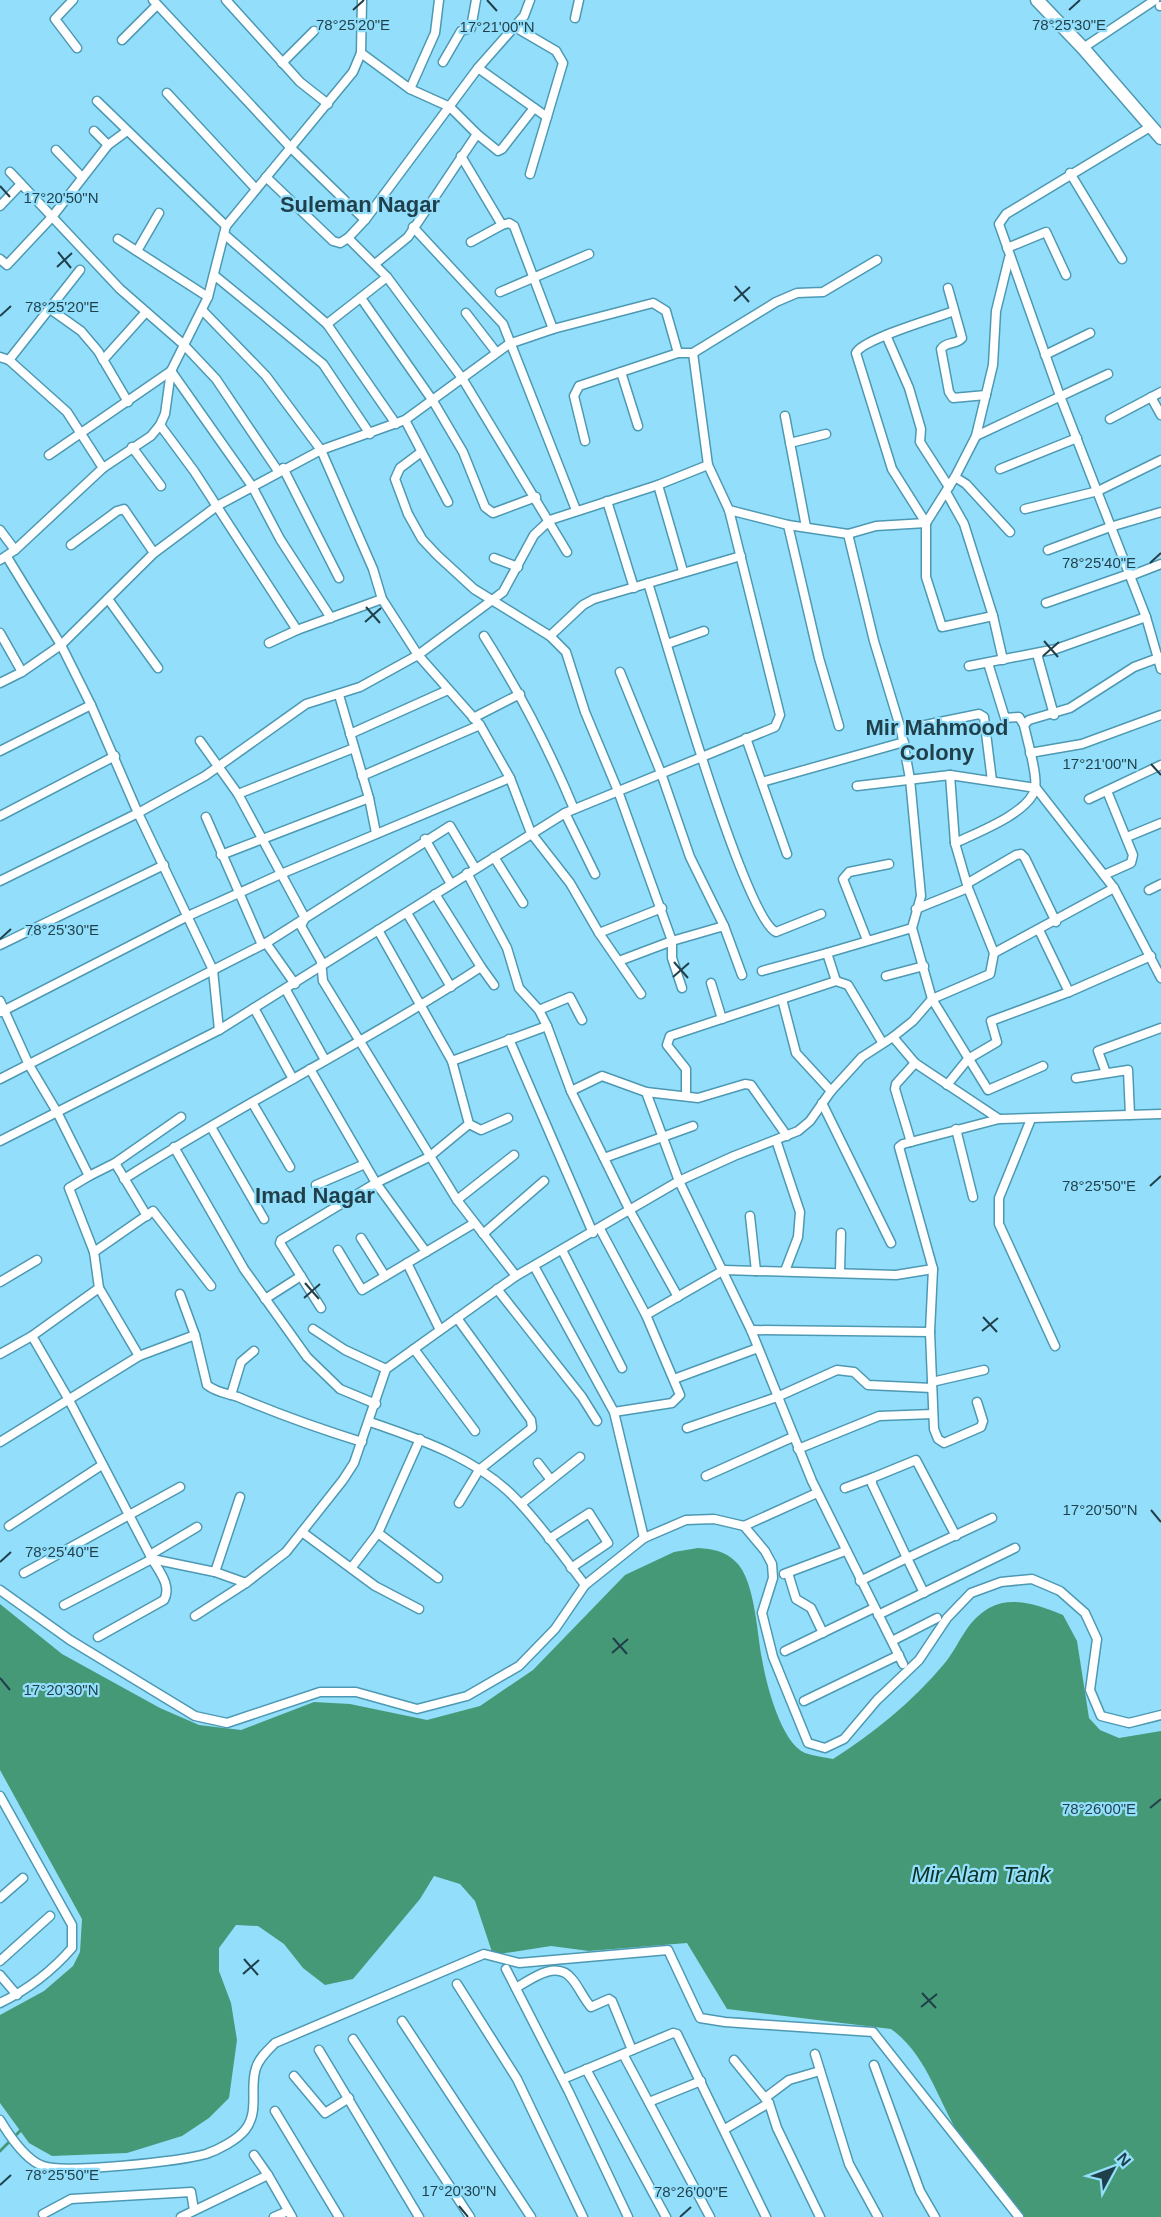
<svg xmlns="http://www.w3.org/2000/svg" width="1161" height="2217" font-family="Helvetica,sans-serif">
	<rect width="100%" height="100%" fill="#93dffb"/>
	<!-- water -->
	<path fill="#469976" d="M 698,1548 C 713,1549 725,1551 736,1562 C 755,1580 757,1634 762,1659 C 766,1683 781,1743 805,1753 C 814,1756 824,1757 833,1759 C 874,1733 912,1702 944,1664 C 960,1645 965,1622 989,1608 C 1013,1595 1040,1606 1063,1615 L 1077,1641 L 1089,1718 L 1100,1730 L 1119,1738 L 1161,1731 L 1161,2217 L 1023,2217 C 1003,2192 980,2168 963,2141 C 939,2105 928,2055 891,2029 L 727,2009 L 687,1943 L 589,1951 L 551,1946 L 493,1955 L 475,1901 L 460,1884 L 434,1876 L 420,1899 L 353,1979 L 325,1985 L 303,1968 L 284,1944 L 258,1926 L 236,1925 L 219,1948 L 219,1971 L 231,2003 L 237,2040 L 229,2098 L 209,2118 L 182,2136 L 127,2153 L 52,2156 L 29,2143 L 0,2103 L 0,2015 L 44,1991 L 73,1966 L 80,1952 L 82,1919 L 0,1770 L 0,1604 L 62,1654 L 160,1708 L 199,1725 L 241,1730 L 314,1702 L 350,1704 L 427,1720 L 480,1706 L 533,1670 L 625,1575 L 674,1552 Z"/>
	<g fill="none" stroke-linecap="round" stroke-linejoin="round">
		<!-- stream -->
		<path stroke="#469976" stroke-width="3" d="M 0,2151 L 22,2129"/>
		<!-- minor casing -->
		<g stroke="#4d99b3" stroke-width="11">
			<g id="minor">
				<path d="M 73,0 L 55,19 L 77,48"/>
				<path d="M 153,0 L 291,148 L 365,220"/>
				<path d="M 226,0 L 300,82 L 328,104"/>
				<path d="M 1160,6 L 1161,6"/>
				<path d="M 575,18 L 579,0"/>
				<path d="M 515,27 L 556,51 L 563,63 L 530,174"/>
				<path d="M 122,40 L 157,5"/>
				<path d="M 1083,48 L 1155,0"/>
				<path d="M 361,53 L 410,89 L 450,107 L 477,134 L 498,151 L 502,149 L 534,108"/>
				<path d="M 443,62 L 461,31 L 471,28 L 476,0"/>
				<path d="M 282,63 L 314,31"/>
				<path d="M 478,68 L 547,117"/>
				<path d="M 410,89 L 435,33 L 439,0"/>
				<path d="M 167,93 L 256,189"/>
				<path d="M 97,101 L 226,226"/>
				<path d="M 1150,127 L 1006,214 L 999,224 L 1060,396 L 1146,617 L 1161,669"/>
				<path d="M 94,131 L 108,145"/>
				<path d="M 56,150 L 82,177"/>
				<path d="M 461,156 L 502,225 L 509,223 L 514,226 L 553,329"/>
				<path d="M 10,172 L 120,289 L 183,344 L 216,379 L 278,471"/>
				<path d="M 1070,173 L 1122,259"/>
				<path d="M 266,177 L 333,241 L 340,243 L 348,238 L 365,220 L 478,68 L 524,16 L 530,0"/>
				<path d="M 0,206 L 21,184"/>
				<path d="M 413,227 L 503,324 L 576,510"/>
				<path d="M 224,234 L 327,324 L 396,424"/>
				<path d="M 348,238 L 387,277 L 462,378 L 567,552"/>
				<path d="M 118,239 L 208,297"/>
				<path d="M 471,242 L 502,225"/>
				<path d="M 1007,248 L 1046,232 L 1066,275"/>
				<path d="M 137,251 L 159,213"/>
				<path d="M 0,259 L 7,265 L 52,217 L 108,145 L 127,131"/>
				<path d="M 375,264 L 408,237 L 477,134"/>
				<path d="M 214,275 L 323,364 L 370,434"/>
				<path d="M 948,288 L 962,338 C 957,345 946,341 941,349 L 949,392 L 953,398 L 986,395"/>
				<path d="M 500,292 L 589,254"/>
				<path d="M 361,298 L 433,401 L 463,452 L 485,507 L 493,513 L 536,497"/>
				<path d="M 50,309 L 81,331 L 98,351 L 128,402"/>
				<path d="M 203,311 L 266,376 L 321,450 L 373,569 L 382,599 L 418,655 L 480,725 L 510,778 L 531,833 L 570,883 L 599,933 L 641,994"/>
				<path d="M 954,311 C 936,318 862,339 856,353 L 892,469 L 926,523 L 926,577 L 942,627 L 993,616 L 1003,660"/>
				<path d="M 466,313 L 496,352"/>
				<path d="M 327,324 L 387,277"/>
				<path d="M 886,335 L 909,388 L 921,429 L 920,442 L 949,487"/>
				<path d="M 1045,355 L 1090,333"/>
				<path d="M 0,357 L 9,360 L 67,412 L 103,468"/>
				<path d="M 9,360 L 80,270"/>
				<path d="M 103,360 L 146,312"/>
				<path d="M 621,372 L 638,426"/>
				<path d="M 1151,397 L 1161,415"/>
				<path d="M 785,416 L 806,527"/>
				<path d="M 1110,419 L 1161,392"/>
				<path d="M 405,420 L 448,502"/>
				<path d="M 160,425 L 194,471 L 297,630 L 382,599"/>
				<path d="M 976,436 L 1108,374"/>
				<path d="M 585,441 L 574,396 L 579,386 L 678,353 L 693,353 L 776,302 L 797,293 L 823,292 L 877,260"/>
				<path d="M 790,443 L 826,434"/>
				<path d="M 132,447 L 161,486"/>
				<path d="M 420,453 L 400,468 L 395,479 L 408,514 L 422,539 L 437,555 L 474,589 L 550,636 L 566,652 L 585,712 L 618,791 L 672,941 L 619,961"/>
				<path d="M 49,455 L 171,371 L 252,486 L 280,539 L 331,618"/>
				<path d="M 283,468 L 339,578"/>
				<path d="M 1000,469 L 1077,438"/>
				<path d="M 955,477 L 966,484 L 1010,532"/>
				<path d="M 658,485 L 683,571"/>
				<path d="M 946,492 L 964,524 L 993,616"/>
				<path d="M 607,501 L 634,588"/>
				<path d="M 1025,509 L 1098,491 L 1161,460"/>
				<path d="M 729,510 L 788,525 L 848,534 L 876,526 L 926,523 L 955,477 L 976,436 L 993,365 L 996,311 L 1009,258"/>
				<path d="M 788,525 L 819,658 L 839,726"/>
				<path d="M 0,530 L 15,550"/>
				<path d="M 848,534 L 874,641 L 901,730 L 910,779 L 921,896 L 912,928"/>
				<path d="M 71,545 L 117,511 L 124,509 L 154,553"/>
				<path d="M 1048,550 L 1110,527 L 1161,512"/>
				<path d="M 7,557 L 61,645 L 91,705 L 138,813 L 213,970 L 219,1030"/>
				<path d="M 494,558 L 518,567"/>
				<path d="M 0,560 L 15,550 L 103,468 L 151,436 L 160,425 L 165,414 L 171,371 L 208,297 L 226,226 L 353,72 L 361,53 L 362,0"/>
				<path d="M 1130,576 L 1161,564"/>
				<path d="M 648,583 C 664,633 744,917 776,932 L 821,914"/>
				<path d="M 108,599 L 158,668"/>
				<path d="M 1046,603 L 1129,574"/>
				<path d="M 0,633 L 22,672"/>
				<path d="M 484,636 C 519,691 549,749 574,809"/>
				<path d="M 550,636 L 583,605 L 594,599 L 741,556"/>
				<path d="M 269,643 L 297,630"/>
				<path d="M 667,644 L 704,631"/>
				<path d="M 1037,654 L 1054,715"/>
				<path d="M 988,663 L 1005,718 L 1019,717 L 1024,725"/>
				<path d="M 969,666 L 1056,649 L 1146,617"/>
				<path d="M 620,672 L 661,773 L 690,857 L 724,926 L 742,975"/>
				<path d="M 0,683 L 22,672 L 61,645 L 154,553 L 217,506 L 321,450 L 405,420 L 509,344 L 553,329 L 653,303 L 666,311 L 678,353"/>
				<path d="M 339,695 L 369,798 L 376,833"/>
				<path d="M 473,718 L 520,694"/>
				<path d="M 901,730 L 979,714 L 984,717 L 992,781"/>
				<path d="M 350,734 L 448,690"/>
				<path d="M 746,738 L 787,854"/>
				<path d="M 200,741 L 238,794 L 305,918 L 301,926 L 321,961 L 323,981 L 457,1200 L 516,1276"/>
				<path d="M 0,751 L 91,705"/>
				<path d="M 1030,753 L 1082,744 L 1161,715"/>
				<path d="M 950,775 L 955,843"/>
				<path d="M 362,776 L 480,725"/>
				<path d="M 762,782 L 904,742"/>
				<path d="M 857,786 L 950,775 L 1036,788 L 1114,888 L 1161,978"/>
				<path d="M 238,794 L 354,748"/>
				<path d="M 1089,799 L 1161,765"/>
				<path d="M 565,813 L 595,874"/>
				<path d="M 0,816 L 115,756"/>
				<path d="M 206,817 L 262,945"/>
				<path d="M 1127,837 L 1161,823"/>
				<path d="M 425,839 L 451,884"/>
				<path d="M 221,855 L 369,798"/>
				<path d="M 494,857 L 523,903"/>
				<path d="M 467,873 L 507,948 L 519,988 L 539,1010 L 547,1026 L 571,1091 L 630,1211 L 678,1297"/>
				<path d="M 1104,875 L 1131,863 L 1133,855 L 1107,791"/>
				<path d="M 0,881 L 138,813 L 205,776 L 306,704 L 360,687 L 418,655 L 503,592 L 534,535 L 550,520 L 658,485 L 708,465"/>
				<path d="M 968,883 L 1016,855 L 1021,854 L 1025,858 L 1056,922"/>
				<path d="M 1149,890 L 1161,884"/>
				<path d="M 916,909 L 968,888 L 955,843 C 976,833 1029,813 1035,789 C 1038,775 1027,740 1024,725 L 1029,720 L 1070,708 L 1134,667 L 1161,657"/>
				<path d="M 407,913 L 451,987"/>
				<path d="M 1039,930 L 1069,992"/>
				<path d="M 599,933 L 662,908"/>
				<path d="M 867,940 L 843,879 L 849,872 L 889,864"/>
				<path d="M 266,943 L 295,984"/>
				<path d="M 0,945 L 164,865"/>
				<path d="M 994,953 L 1114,888"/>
				<path d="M 481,967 L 494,985"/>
				<path d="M 762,971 L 827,953"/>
				<path d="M 886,976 L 924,966"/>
				<path d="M 836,981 L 827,953 L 912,928 L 932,999 L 988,1090 L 1043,1066"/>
				<path d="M 711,983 L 722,1019"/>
				<path d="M 682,988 L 672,958 L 672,941 L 724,926"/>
				<path d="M 286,990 L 325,1060"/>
				<path d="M 782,999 L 796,1053 L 831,1091"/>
				<path d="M 0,1001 L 29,1065 L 57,1112 L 89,1176 L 69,1188 L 94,1252 L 99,1288 L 32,1336 L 69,1400 L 152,1559 L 215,1572 L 246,1583 L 286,1552 L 343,1480 L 354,1463 L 386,1369 L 516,1276 L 679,1181 L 734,1156 L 798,1131 L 810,1121 L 831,1091 L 862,1057 L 893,1037 L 915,1063 L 999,1119"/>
				<path d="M 254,1008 L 293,1079"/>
				<path d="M 539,1010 L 570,997 L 582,1020"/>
				<path d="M 1,1012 L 188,916 L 281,874 L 510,778"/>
				<path d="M 893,1037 L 913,1021 L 932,999 L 990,974 L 994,953 L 968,888"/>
				<path d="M 509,1039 L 593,1233"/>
				<path d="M 452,1061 L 547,1026"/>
				<path d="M 310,1069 L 376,1183 L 426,1252"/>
				<path d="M 1106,1073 L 1098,1051 L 1161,1028"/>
				<path d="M 1076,1078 L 1128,1070 L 1130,1115"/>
				<path d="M 0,1079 L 266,943 L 450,826 L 475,868"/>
				<path d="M 947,1085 L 968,1059 L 997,1042 L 991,1021 L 1069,992 L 1151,956"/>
				<path d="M 571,1091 L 602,1076 L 646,1092 L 698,1098 L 745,1084 L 751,1085 L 787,1136"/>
				<path d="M 646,1092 L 679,1181 L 751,1330 L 812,1481 L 903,1664"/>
				<path d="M 686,1095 L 686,1069 L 667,1045 L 670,1036 L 836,981 L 848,985 L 882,1042"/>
				<path d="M 822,1103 L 891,1243"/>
				<path d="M 253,1104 L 290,1167"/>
				<path d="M 1031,1119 L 999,1198 L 999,1224 L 1055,1346"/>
				<path d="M 469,1124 L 481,1130 L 508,1118"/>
				<path d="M 211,1127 L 264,1219"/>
				<path d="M 956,1129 L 973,1197"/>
				<path d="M 776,1140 L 800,1212 L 798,1237 L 785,1271"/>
				<path d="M 0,1141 L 219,1030 L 565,813 L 775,727 L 780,715 L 729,510 L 708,465 L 693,353"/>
				<path d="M 911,1142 L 895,1089 L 896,1084 L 915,1063"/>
				<path d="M 174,1147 L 244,1269 L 307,1357 L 340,1389 L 376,1404"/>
				<path d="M 604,1158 L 693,1126"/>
				<path d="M 115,1163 L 181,1117"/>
				<path d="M 89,1176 L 115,1163 L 147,1216"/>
				<path d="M 124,1179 C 241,1104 365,1043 481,967 L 435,894"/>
				<path d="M 316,1185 L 365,1164"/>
				<path d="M 457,1200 L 514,1155"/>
				<path d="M 750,1216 L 756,1271"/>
				<path d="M 600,1229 L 646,1315 L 680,1395 L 672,1403 L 614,1412"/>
				<path d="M 483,1234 L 544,1181"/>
				<path d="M 361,1238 L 385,1276"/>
				<path d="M 338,1250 L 362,1290 L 473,1224"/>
				<path d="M 562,1250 L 622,1368"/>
				<path d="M 94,1252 L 153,1211 L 211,1286"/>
				<path d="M 407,1263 L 440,1330"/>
				<path d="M 534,1266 L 614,1412 L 644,1538"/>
				<path d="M 840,1272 L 841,1233"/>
				<path d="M 0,1282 L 37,1260"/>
				<path d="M 99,1288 L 139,1356"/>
				<path d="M 497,1289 L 582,1397 L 597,1421"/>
				<path d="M 180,1294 L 195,1335 L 207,1385 C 217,1393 227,1393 238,1397 C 278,1414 320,1429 362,1442"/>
				<path d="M 265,1299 L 301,1276"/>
				<path d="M 321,1308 L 280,1243 L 281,1240 L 376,1183 L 429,1157 L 469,1124 L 452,1061 L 378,930"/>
				<path d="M 646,1315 L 724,1270 L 896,1275 L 933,1269"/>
				<path d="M 457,1318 L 531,1420 L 532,1428 L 479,1470 L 459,1503"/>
				<path d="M 313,1329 L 345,1350 L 386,1369"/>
				<path d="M 751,1330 L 930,1332"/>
				<path d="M 414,1349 L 475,1431"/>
				<path d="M 0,1354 L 32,1336"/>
				<path d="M 674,1379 L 758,1348"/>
				<path d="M 932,1382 L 984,1370"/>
				<path d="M 231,1395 L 241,1362 L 254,1351"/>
				<path d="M 977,1402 L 983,1421 L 981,1427 L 944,1443 L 938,1439 L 934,1429 L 930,1332 L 933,1269 L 899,1147 L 903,1144 L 999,1119 L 1161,1114"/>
				<path d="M 370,1422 C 420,1439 478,1459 516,1499 C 541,1525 563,1556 585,1585"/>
				<path d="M 687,1428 L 777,1397 L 837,1370 L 854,1372 L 868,1385 L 932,1388"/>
				<path d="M 0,1442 L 139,1356 L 195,1335"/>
				<path d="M 798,1449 L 879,1416 L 933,1414"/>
				<path d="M 538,1463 L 551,1480"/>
				<path d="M 706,1476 L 793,1437"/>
				<path d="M 845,1488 L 872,1478"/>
				<path d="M 521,1504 L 580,1457"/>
				<path d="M 9,1526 L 102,1465"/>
				<path d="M 744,1526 L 817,1493"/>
				<path d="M 302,1532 L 375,1586 L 419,1609"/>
				<path d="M 378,1533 L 438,1578"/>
				<path d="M 549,1539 L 589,1513 L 608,1543 L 571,1568"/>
				<path d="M 150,1555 L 197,1527"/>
				<path d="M 352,1567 L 378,1533 L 420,1439"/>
				<path d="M 215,1572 L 240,1497"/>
				<path d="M 24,1573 L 180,1487"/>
				<path d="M 788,1573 L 796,1599 L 811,1608 L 823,1633"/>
				<path d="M 784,1574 L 845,1551"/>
				<path d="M 860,1581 L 907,1558 L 872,1484 L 872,1478 L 916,1460 L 956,1536"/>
				<path d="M 0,1590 L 70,1640 L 195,1716 L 227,1723 L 320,1692 L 356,1692 L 417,1709 L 467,1696 L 519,1666 L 555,1629 L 585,1585 L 644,1538 L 686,1520 L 714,1519 L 744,1526 L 765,1551 L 772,1564 L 773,1578 L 762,1613 L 773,1657 L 808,1743 L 825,1748 L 844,1739 L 877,1700 L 919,1660 L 947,1618 L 971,1593 L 1001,1582 L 1032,1579 L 1060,1591 L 1085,1613 L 1097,1639 L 1090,1690 L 1101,1716 L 1129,1723 L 1161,1715"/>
				<path d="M 924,1593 L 907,1558 L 992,1518"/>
				<path d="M 64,1605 L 152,1559 C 159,1571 172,1586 164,1600 L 98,1637"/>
				<path d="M 878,1615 L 1015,1548"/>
				<path d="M 195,1616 L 246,1583"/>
				<path d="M 892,1641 L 937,1618"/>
				<path d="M 785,1651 L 874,1608"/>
				<path d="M 804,1701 L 899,1655"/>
				<path d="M 0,1796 L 72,1925 L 72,1948 C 52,1971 27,1990 0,2003"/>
				<path d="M 0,1898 L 23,1878"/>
				<path d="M 0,1961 L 50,1916"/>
				<path d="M 506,1969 L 569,2092 L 628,2217"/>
				<path d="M 0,1975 L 17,1995"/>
				<path d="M 457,1984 L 517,2079 L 583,2217"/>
				<path d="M 516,1988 C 531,1979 557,1959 572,1979 C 579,1987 583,1998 591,2007 L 609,1999 L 612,2001 L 632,2050"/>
				<path d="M 402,2021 L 531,2217"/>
				<path d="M 353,2039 L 470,2217"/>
				<path d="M 319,2050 L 419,2217"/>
				<path d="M 623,2054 L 710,2217"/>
				<path d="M 815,2054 L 849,2164 L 878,2217"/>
				<path d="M 734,2060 L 769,2103 L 777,2128 L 820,2217"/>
				<path d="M 874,2065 L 920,2191 L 935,2217"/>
				<path d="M 586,2069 L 666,2217"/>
				<path d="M 294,2076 L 325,2113 L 349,2098"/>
				<path d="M 563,2079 L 673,2033 L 677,2034 L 766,2217"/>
				<path d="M 765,2098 L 789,2080 L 820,2071"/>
				<path d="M 649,2102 L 701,2081"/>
				<path d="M 275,2111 L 339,2217"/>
				<path d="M 0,2120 C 9,2135 26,2160 43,2166 C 65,2174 181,2161 206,2154 C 218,2150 237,2140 245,2130 C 260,2111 249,2088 256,2068 C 259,2058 268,2050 275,2043 L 484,1954 L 519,1963 L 668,1950 L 700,2018 L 725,2022 L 873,2032 L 1019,2217"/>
				<path d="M 725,2129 L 769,2103"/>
				<path d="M 268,2175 L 292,2217"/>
				<path d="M 43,2214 L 71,2199 L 191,2192 L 194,2210"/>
				<path d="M 181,2217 L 268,2175 L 254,2155"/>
				<path d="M 274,2217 L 288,2211"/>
			</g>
		</g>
		<!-- secondary casing -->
		<g stroke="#4d99b3" stroke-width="15">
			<path id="secondary" d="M 1037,0 L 1083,48 L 1161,138"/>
		</g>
		<!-- minor -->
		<use href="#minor" stroke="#fff" stroke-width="8"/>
		<!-- secondary -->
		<use href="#secondary" stroke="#fff" stroke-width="12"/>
	</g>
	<!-- ticks -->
	<path fill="none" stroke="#1f3f4a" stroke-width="2" d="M 487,0 L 497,11M 353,10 L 364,0M 1069,10 L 1080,0M 0,186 L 10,197M 58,252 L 71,268M 57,267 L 72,253M 735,286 L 749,302M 734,301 L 750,287M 0,316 L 11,306M 1150,563 L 1161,553M 366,607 L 380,623M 365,622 L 381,608M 1044,641 L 1058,657M 1043,656 L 1059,642M 1151,764 L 1161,775M 0,939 L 11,929M 674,962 L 688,978M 673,977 L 689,963M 1150,1186 L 1161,1176M 305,1283 L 319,1299M 304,1298 L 320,1284M 983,1317 L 997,1332M 982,1331 L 998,1318M 1151,1510 L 1161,1522M 0,1562 L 11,1552M 613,1638 L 627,1654M 612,1653 L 628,1639M 0,1678 L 10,1690M 1150,1808 L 1161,1799M 244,1959 L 258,1975M 243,1974 L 259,1960M 922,1993 L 936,2008M 921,2007 L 937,1994M 0,2185 L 11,2175M 459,2206 L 468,2217M 680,2217 L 691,2207"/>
	<g text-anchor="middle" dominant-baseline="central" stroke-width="4.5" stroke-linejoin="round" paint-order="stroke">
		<!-- neighbourhood labels -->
		<g font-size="22" font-weight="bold" fill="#1f3f4a" stroke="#93dffb">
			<text x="360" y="204">Suleman Nagar</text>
			<text x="937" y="727">Mir Mahmood<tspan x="937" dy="25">Colony</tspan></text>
			<text x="315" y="1195">Imad Nagar</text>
		</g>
		<!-- water labels -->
		<g font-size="22" font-style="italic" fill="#0c3223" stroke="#93dffb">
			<text x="981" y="1874">Mir Alam Tank</text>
		</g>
	</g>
	<g font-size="15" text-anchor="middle" fill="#1f3f4a" stroke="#93dffb" stroke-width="4.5" stroke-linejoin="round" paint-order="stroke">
		<text x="353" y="30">78°25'20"E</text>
		<text x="1069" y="30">78°25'30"E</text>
		<text x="497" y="32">17°21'00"N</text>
		<text x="61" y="203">17°20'50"N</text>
		<text x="62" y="312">78°25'20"E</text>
		<text x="1099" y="568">78°25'40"E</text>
		<text x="1100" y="769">17°21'00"N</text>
		<text x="62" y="935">78°25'30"E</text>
		<text x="1099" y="1191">78°25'50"E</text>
		<text x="1100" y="1515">17°20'50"N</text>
		<text x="62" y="1557">78°25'40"E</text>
		<text x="61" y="1695">17°20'30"N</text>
		<text x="1099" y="1814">78°26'00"E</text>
		<text x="62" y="2180">78°25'50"E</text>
		<text x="459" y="2196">17°20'30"N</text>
		<text x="691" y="2197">78°26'00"E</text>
	</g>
	<!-- north arrow -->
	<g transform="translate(1113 2169) rotate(49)" stroke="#93dffb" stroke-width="4.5" paint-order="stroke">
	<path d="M0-4.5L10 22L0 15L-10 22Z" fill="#1f3f4a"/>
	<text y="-9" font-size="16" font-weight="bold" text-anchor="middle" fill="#1f3f4a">N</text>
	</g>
</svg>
